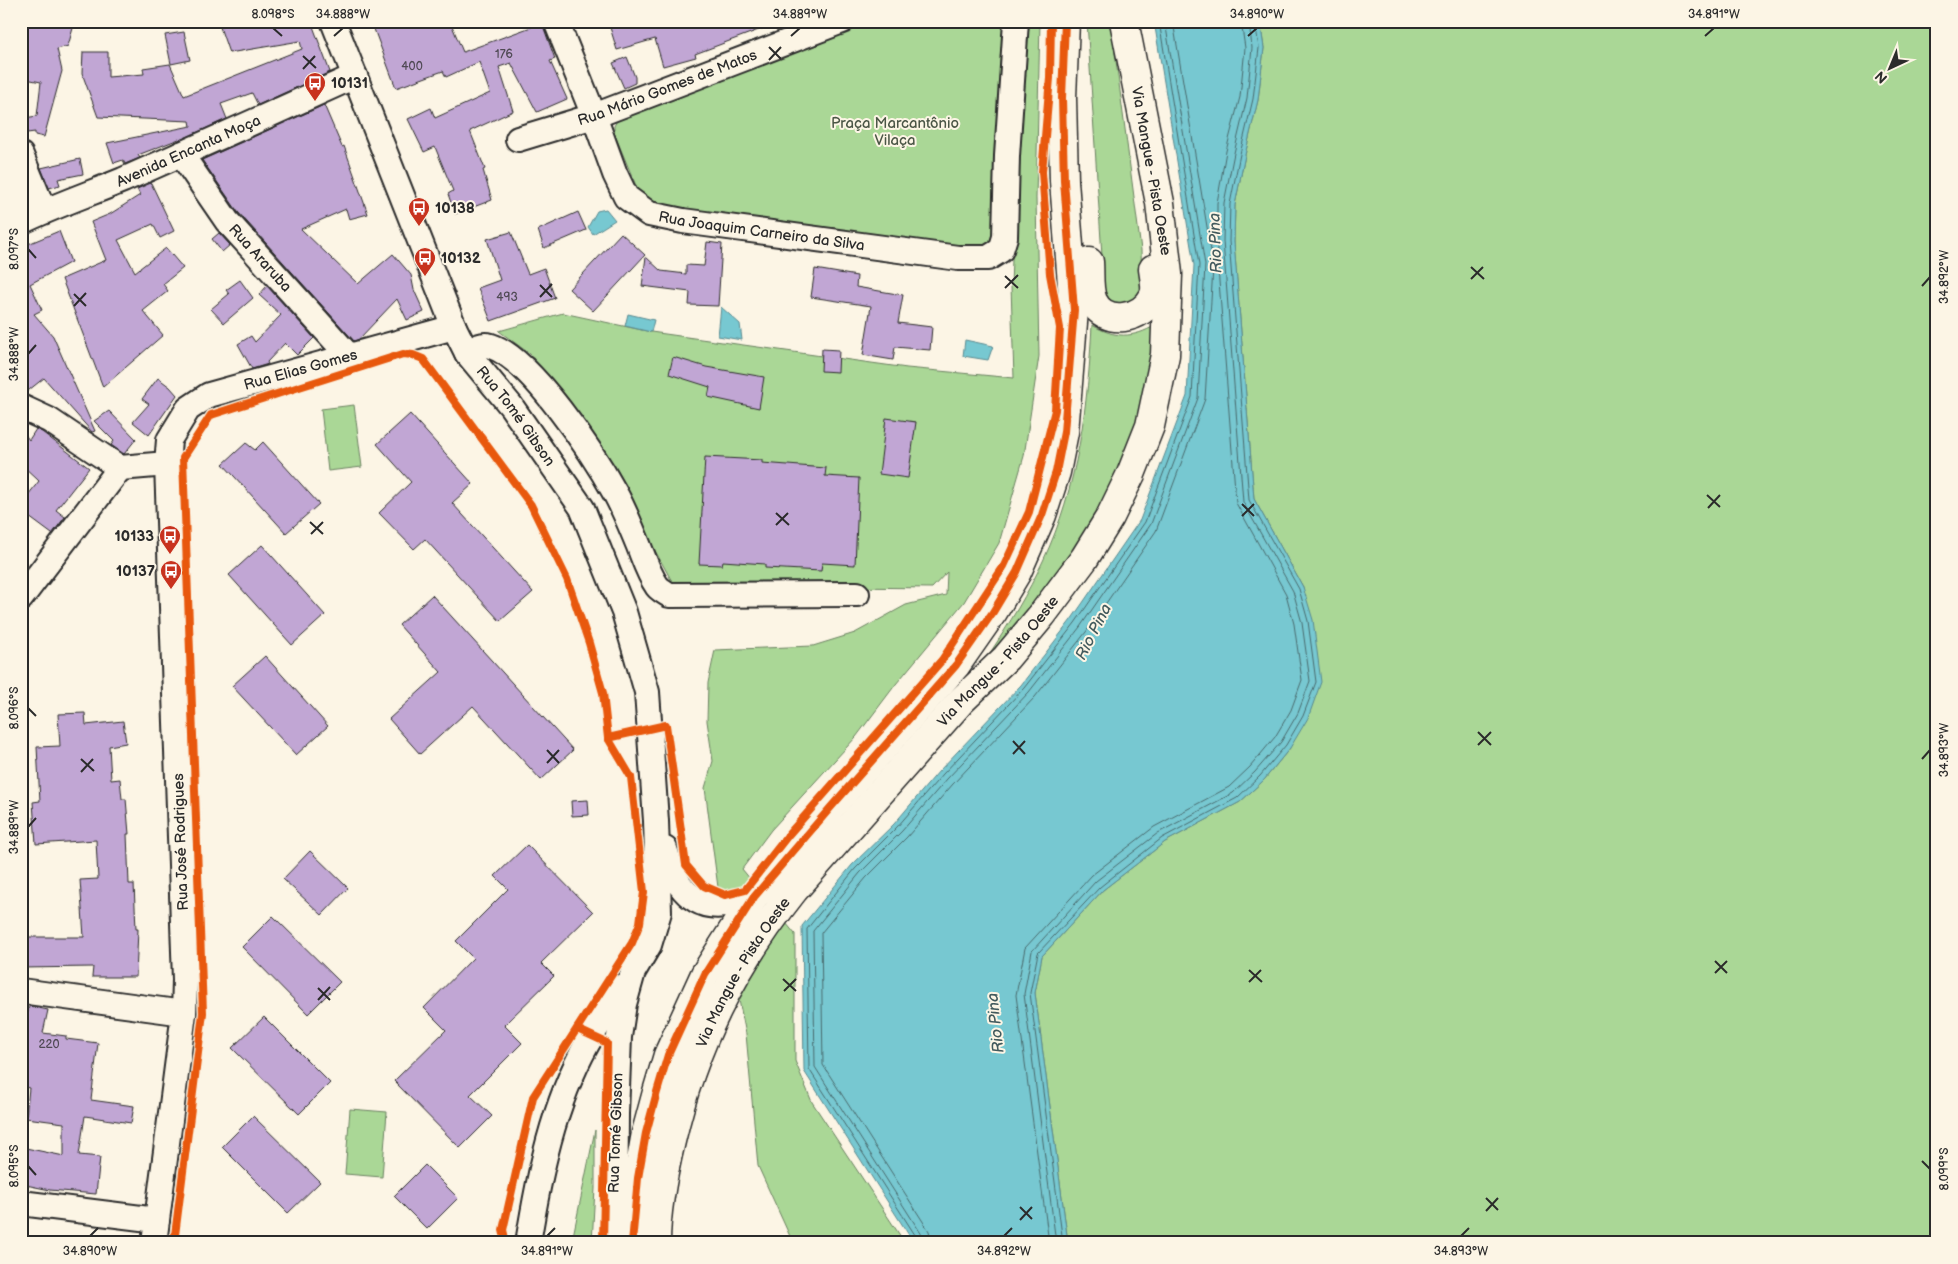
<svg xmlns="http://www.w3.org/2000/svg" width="1958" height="1264" font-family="'Balsamiq Sans',sans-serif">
	<rect width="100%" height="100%" fill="#fcf5e5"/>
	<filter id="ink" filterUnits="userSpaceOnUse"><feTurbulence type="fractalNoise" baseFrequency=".02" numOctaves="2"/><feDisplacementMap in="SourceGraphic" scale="10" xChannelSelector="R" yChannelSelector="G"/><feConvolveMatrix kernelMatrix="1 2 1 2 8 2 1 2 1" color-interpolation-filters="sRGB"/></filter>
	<g filter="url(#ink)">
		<!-- green -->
		<g fill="#aad796" stroke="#6a8160">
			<path d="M 871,21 L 1014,21 L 998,235 L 984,253 L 664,208 L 645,197 L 637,188 L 614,133 L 614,126 L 620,115 Z"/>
			<path d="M 1021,21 L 1040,21 L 1036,198 L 1039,356 L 1024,456 L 999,543 L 964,602 L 896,684 L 856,737 L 771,830 L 742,869 L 795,934 L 795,1061 L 812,1102 L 905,1243 L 793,1243 L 758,1166 L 746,1034 L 722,918 L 705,788 L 713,761 L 707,721 L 708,683 L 715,650 L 813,646 L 855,633 L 906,605 L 946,595 L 947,572 L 932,588 L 674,585 L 587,427 L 530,354 L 499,331 L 563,313 L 651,332 L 907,368 L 1014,378 L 1011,286 Z"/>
			<path d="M 1087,21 L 1110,21 L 1111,23 L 1141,250 L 1142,287 L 1141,295 C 1124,305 1110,310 1104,287 Z"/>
			<path d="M 1260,21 L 1937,21 L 1937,1243 L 1068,1243 L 1035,993 L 1042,956 L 1103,890 L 1165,842 L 1240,802 L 1264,780 L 1290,748 L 1303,587 L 1254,499 L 1234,242 L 1235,205 L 1245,155 L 1258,100 L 1264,48 Z"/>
			<path d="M 1092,325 C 1115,338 1132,339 1156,325 C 1152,349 1150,376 1144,400 C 1119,498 1057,580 990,653 C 1009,624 1028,593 1043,561 C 1078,487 1088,405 1092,325 Z"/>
			<path d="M 354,405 L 362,467 L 328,471 L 321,409 Z"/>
			<path d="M 350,1109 L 387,1112 L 382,1177 L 345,1174 Z"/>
			<path d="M 595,1130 L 595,1188 L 592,1243 L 570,1243 L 572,1241 Z"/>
		</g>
		<!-- water -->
		<g fill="#77c8d1" stroke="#59898f">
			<path d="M 1154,21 L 1260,21 L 1264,48 L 1258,100 L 1245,155 L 1235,205 L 1234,242 L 1254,499 L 1303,587 L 1313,620 L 1321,682 L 1308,718 L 1290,748 L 1264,780 L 1240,802 L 1165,842 L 1103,890 L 1042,956 L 1035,993 L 1068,1243 L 914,1243 L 804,1071 L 802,926 L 852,865 L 894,824 L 939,771 L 1021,685 L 1071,620 L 1140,520 L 1187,396 L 1194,265 Z"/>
			<path d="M 606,209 L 615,220 L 593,234 L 588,227 L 597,211 Z"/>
			<path d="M 721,307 L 740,324 L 742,340 L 718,336 Z"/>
			<path d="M 628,314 L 654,320 L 651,332 L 625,326 Z"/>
			<path d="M 965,340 L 993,346 L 988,360 L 963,356 Z"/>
		</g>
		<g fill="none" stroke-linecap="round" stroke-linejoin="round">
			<!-- shore -->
			<g stroke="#496a6d" stroke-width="1">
				<path d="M 1173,21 L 1212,257 L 1214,259 L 1217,257 L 1217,203 L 1226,151 L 1240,97 L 1245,48 L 1241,21"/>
				<path d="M 918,1243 L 917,1238 L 809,1069 L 807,929 L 855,869 L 897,827 L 943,774 L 1024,688 L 1075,623 L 1145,522 L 1192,397 L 1199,265 L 1159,21"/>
				<path d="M 924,1243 L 922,1235 L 815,1067 L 813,931 L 860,873 L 902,831 L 947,779 L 1029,692 L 1080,627 L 1151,524 L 1198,398 L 1205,265 L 1165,21"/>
				<path d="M 932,1243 L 929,1231 L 823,1065 L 821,933 L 866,878 L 907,837 L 953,784 L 1035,697 L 1086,632 L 1156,531 L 1205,399 L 1213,268 L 1216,265 L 1218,268 L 1236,503 L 1286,594 L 1294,624 L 1302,680 L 1291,710 L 1275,737 L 1250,767 L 1229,787 L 1154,827 L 1092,875 L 1025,948 L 1016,995 L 1049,1243"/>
				<path d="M 1056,1243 L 1024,994 L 1032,951 L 1096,881 L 1158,833 L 1233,793 L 1255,772 L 1281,742 L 1298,713 L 1310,681 L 1302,623 L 1293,591 L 1243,502 L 1223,241 L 1224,203 L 1234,153 L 1247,98 L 1252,48 L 1249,21"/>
				<path d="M 1063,1243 L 1030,993 L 1038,953 L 1100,887 L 1162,838 L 1237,798 L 1260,776 L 1286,745 L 1303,716 L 1316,682 L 1308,621 L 1299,589 L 1249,500 L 1229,241 L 1230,204 L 1240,154 L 1253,99 L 1259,48 L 1255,21"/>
			</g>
		</g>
		<!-- building -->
		<g fill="#c1a6d4" stroke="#2b2b2b">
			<path d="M 21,21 L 75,21 L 68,46 L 57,49 L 62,71 L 44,137 L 35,135 L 35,132 L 27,133 L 25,118 L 37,116 L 41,82 L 21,78 Z"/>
			<path d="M 237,21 L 311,21 L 330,72 L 258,105 L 252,93 L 221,104 L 227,119 L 180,140 L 179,139 L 138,155 L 140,158 L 125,164 L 123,160 L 114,163 L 107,143 L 191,126 L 190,121 L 98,117 L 82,73 L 83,52 L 108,52 L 108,77 L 144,74 L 143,68 L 170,64 L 184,96 L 302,49 L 300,41 L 229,53 L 220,27 Z"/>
			<path d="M 371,21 L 450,21 L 463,52 L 542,23 L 555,59 L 550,61 L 567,99 L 537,112 L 511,63 L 499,67 L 513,111 L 470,131 L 485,169 L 483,170 L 492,200 L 455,214 L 448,194 L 453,191 L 435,147 L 424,152 L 408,119 L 431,108 L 435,118 L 490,93 L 479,62 L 446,77 L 443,71 L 396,88 Z"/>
			<path d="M 608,21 L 777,21 L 777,23 L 695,54 L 696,57 L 663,66 L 655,39 L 617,50 Z"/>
			<path d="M 184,32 L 190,60 L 171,64 L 165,35 Z"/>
			<path d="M 627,57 L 635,77 L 635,83 L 624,88 L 613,63 Z"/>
			<path d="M 324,105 L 342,147 L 344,146 L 368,214 L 349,219 L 346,209 L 301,229 L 358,284 L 393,254 L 411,275 L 414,290 L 424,312 L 407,320 L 397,299 L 359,339 L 354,341 L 238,212 L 202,160 Z"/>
			<path d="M 80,159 L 83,174 L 58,179 L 60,185 L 49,188 L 41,168 Z"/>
			<path d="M 151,183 L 174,231 L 160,238 L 153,224 L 118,240 L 135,272 L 166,248 L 183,268 L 163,284 L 168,291 L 143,311 L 163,335 L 103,387 L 62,279 L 106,260 L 91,222 L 110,214 L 140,195 L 137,189 Z"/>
			<path d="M 578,212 L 586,230 L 544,248 L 538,230 Z"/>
			<path d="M 59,231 L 71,262 L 30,284 L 42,310 L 34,314 L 53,336 L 95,431 L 92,432 L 44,378 L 24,394 L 21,394 L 21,247 Z"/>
			<path d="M 511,232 L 528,274 L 544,268 L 555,298 L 491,321 L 478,288 L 500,280 L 487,239 Z"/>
			<path d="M 219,233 L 230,245 L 222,252 L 212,239 Z"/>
			<path d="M 621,233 L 645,255 L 593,311 L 569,289 Z"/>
			<path d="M 707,242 L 722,244 L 718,306 L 689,305 L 690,292 L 642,286 L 646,257 L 661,271 L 686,274 L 686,265 L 704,266 Z"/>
			<path d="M 815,269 L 857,276 L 856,287 L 903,295 L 898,323 L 932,327 L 930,350 L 895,347 L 893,360 L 863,355 L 871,306 L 811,297 Z"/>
			<path d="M 240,280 L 253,298 L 224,323 L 211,309 L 229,294 L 226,290 Z"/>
			<path d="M 267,286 L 314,338 L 297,355 L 285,343 L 267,362 L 268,364 L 252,369 L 238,344 L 251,336 L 255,342 L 281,315 L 259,295 Z"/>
			<path d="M 822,349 L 839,350 L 838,372 L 821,371 Z"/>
			<path d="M 673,357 L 706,367 L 764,377 L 759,408 L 708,397 L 710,387 L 669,374 Z"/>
			<path d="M 158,378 L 170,387 L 177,395 L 149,435 L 133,422 L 149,404 L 142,399 Z"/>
			<path d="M 109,411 L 136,439 L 124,454 L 111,445 L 114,441 L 94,421 Z"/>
			<path d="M 410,414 L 473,484 L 452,503 L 533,592 L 500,621 L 425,539 L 414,549 L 379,513 L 411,482 L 377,444 Z"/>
			<path d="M 886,418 L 916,422 L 908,478 L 879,474 Z"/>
			<path d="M 21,429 L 29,440 L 36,429 L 42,432 L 89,468 L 56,510 L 65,517 L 52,534 L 21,511 L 21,504 L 39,481 L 21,464 Z"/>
			<path d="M 263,442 L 319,504 L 286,533 L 223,464 L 246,443 L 255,450 Z"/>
			<path d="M 705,457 L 762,460 L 762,463 L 826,468 L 825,476 L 859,478 L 855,565 L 822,563 L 821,571 L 765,568 L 765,564 L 723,561 L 722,565 L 699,564 Z"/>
			<path d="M 262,545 L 325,615 L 292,645 L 229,575 Z"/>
			<path d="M 432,595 L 573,750 L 541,780 L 473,706 L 420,754 L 389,719 L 441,672 L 399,625 Z"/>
			<path d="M 265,656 L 328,726 L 296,755 L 232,686 Z"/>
			<path d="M 85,713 L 86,725 L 123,721 L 126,743 L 109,746 L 111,780 L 120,779 L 122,799 L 126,799 L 129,834 L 127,834 L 129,884 L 134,884 L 136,929 L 138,929 L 136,977 L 92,977 L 93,967 L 21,968 L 21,937 L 84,937 L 80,880 L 98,879 L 96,840 L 36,844 L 33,802 L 40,801 L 37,747 L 60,746 L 58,714 Z"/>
			<path d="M 588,800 L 589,815 L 572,816 L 571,801 Z"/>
			<path d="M 527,845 L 593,912 L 541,963 L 554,976 L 504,1025 L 522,1043 L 470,1095 L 492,1116 L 460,1148 L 394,1081 L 446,1030 L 424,1008 L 473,958 L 456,941 L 508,889 L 495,876 Z"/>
			<path d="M 310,851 L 348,888 L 322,915 L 283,879 Z"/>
			<path d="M 273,916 L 340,982 L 308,1014 L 242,947 Z"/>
			<path d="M 29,1006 L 48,1010 L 43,1033 L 66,1036 L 66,1039 L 98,1043 L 91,1100 L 134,1106 L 131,1123 L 85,1116 L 79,1155 L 100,1157 L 96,1194 L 50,1190 L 21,1184 L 21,1147 L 64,1156 L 64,1123 L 26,1118 L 29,1088 L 21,1086 L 21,1046 Z"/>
			<path d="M 264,1017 L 330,1083 L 299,1114 L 232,1048 Z"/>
			<path d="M 253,1116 L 320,1182 L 288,1213 L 222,1147 Z"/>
			<path d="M 425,1165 L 458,1198 L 427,1229 L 394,1196 Z"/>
		</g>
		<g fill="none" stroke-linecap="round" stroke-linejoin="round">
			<!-- minor casing -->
			<g stroke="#2b2b2b" stroke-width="28">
				<g id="minor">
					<path id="s1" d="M 333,21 L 454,327 L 467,353 L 511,406 L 582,508 L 624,612 L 647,692 L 656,821 L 659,912 L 649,945 L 633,972 L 624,1004 L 619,1037 L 616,1114 L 615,1243"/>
					<path id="s2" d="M 556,21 L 594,116 L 615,174 L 626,197 L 649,214 L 683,221 L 958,258 L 988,258 L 1001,250 L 1005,237 L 1007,156 L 1016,21"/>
					<path id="s3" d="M 518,139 L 594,116 L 842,21"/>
					<path id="s4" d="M 181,154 L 227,221 L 349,356"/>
					<path d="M 21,155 L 44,211"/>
					<path id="s5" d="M 21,222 C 54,206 89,194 123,180 C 200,146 278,111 355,76"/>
					<path d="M 467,353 C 475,348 481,343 491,346 C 531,359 594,455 615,493 C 624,509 631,527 638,544 C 644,559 648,573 657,586 C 660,590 665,592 669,595 L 857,594"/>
					<path d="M 21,407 L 49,420 L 120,468 L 167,464"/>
					<path d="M 21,598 L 120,468"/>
					<path d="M 665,849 C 668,858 670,870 676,879 C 696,912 722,910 754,897"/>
					<path d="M 21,991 L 184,1013"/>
					<path d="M 21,1203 L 157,1220"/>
					<path id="s6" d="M 154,1243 L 184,1013 L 185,980 L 167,464 L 169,440 L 188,409 L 209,395 L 454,327"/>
					<path d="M 528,1243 C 539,1175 553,1105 587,1044 C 598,1024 611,1005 624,986"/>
				</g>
			</g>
			<!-- major casing -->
			<g stroke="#2b2b2b" stroke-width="31">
				<g id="major">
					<path d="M 1089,262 C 1090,275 1088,290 1093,301 C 1105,327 1143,319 1153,297 C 1157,290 1154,277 1153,269"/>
					<path d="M 632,1243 L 638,1178 L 646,1133 L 657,1092 L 668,1055 L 705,974 L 754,897 L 831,807 L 956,665 L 993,612 L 1017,572 L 1042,515 L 1056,472 L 1064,432 L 1074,310 L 1064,181 L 1062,98 L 1065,21"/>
					<path id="s7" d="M 656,1243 C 656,1208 663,1174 671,1141 C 693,1045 733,967 794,890 L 961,701 L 1006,658 L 1042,615 L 1084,559 L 1110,517 L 1131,474 L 1150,426 L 1165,355 L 1168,274 L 1160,203 L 1124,21"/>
				</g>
			</g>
			<!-- minor -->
			<use href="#minor" stroke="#fcf5e5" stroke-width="24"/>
			<!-- major -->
			<use href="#major" stroke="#fcf5e5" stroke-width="28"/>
			<!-- cycleway casing -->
			<g stroke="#fcf5e5" stroke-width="11">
				<g id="cycleway">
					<path d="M 608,738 L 666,725 L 686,865 L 704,886 L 725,895 L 745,890 L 789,834 L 942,660 L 1004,566 L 1029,512 L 1055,410 L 1060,328 L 1050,274 L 1042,172 L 1050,78 L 1051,21"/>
					<path d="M 577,1029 L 607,1043 L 603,1243"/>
					<path d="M 174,1243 L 203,1013 L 183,458 L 211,415 L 403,354 L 413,355 L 423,359 L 531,505 L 567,579 L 589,643 L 603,693 L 608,738 L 631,777 L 644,892 L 640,923 L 632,943 L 533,1097 L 503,1230 L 506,1243"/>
					<path d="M 632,1243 L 638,1178 L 646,1133 L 657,1092 L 668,1055 L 705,974 L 754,897 L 831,807 L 956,665 L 993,612 L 1017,572 L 1042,515 L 1056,472 L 1064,432 L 1074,310 L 1064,181 L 1062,98 L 1065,21"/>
				</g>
			</g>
			<!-- cycleway -->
			<use href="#cycleway" stroke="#e8590c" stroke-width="8"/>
		</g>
	</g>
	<!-- ticks -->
	<path fill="none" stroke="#2b2b2b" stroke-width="2" d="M 273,28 L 282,36M 334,36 L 343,28M 791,36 L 800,28M 1248,36 L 1257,28M 1705,36 L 1714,28M 769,47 L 781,59M 303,56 L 316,68M 769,60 L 781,47M 303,69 L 315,56M 28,249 L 36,258M 1471,267 L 1484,279M 1005,276 L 1018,288M 1471,279 L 1483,267M 540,285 L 552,297M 1922,286 L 1930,277M 1005,288 L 1018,275M 74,294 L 86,306M 540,297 L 552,284M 74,306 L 86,293M 28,354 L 36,345M 1707,495 L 1720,507M 1242,504 L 1254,516M 1708,508 L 1720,495M 776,513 L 789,525M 1242,516 L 1254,504M 310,522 L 323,534M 776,525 L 788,513M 311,534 L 323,522M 28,708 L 36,716M 1478,732 L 1491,745M 1013,741 L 1025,754M 1478,745 L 1491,732M 547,750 L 559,763M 1013,754 L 1025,741M 81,759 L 94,771M 1922,759 L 1930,750M 547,763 L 559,750M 81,772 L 93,759M 28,827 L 36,818M 1715,961 L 1727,973M 1249,970 L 1262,982M 1715,973 L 1727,961M 783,979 L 796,991M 1249,982 L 1261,970M 318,988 L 330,1000M 784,991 L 796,979M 318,1000 L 330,987M 1922,1161 L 1930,1169M 28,1166 L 36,1175M 1486,1198 L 1498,1210M 1020,1207 L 1032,1219M 1486,1211 L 1498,1198M 1020,1220 L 1032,1207M 90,1236 L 98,1228M 547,1236 L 555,1228M 1004,1236 L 1012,1228M 1461,1236 L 1469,1228"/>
	<!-- icons -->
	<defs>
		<g id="bus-pin" transform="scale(1.125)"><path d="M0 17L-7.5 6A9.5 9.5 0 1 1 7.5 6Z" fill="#c8321e" stroke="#fcf5e5"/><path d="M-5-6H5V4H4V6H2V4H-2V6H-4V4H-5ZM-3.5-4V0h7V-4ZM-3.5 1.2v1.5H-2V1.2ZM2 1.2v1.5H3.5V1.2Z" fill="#fff"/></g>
	</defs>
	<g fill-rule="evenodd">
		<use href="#bus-pin" x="315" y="83"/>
		<use href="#bus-pin" x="419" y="208"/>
		<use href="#bus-pin" x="425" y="258"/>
		<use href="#bus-pin" x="170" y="536"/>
		<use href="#bus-pin" x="171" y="571"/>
	</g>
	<g text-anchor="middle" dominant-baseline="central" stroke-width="4" stroke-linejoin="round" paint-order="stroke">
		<!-- number labels -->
		<g font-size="12" fill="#504a55">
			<text x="504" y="54">176</text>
			<text x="412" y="66">400</text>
			<text x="507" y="297">493</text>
			<text x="49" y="1044">220</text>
		</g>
		<!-- poi labels -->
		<g font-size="15" font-weight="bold" fill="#2b2b2b" stroke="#fcf5e5" text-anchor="start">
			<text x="331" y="83">10131</text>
			<text x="435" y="208">10138</text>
			<text x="441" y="258">10132</text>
			<text x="154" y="536" text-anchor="end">10133</text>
			<text x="155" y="571" text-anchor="end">10137</text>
		</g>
		<!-- street labels -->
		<g font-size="15" fill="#2b2b2b" stroke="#fcf5e5">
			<text stroke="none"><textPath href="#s3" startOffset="158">Rua Mário Gomes de Matos</textPath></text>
			<text stroke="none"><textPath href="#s5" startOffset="182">Avenida Encanta Moça</textPath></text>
			<text transform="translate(1151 171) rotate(80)">Via Mangue - Pista Oeste</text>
			<text stroke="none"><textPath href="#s2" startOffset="332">Rua Joaquim Carneiro da Silva</textPath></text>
			<text stroke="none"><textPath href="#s4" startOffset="131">Rua Araruba</textPath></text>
			<text stroke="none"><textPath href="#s6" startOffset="962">Rua Elias Gomes</textPath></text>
			<text stroke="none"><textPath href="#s1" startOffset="438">Rua Tomé Gibson</textPath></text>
			<text stroke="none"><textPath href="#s7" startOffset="692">Via Mangue - Pista Oeste</textPath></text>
			<text transform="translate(181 842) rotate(-92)">Rua José Rodrigues</text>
			<text stroke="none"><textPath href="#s7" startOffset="288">Via Mangue - Pista Oeste</textPath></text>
			<text transform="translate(616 1133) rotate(-88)">Rua Tomé Gibson</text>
		</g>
		<!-- park labels -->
		<g font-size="15" fill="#4b5646" stroke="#fcf5e5">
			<text x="895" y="123">Praça Marcantônio<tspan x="895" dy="17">Vilaça</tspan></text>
		</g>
		<!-- water labels -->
		<g font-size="16" font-style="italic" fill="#425a5d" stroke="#fcf5e5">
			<text transform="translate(1216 243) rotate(-92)">Rio Pina</text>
			<text transform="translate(1094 632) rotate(-63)">Rio Pina</text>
			<text transform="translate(996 1023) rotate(-96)">Rio Pina</text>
		</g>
	</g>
	<!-- margin -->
	<rect width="1958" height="1264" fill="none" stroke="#fcf5e5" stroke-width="55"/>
	<!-- north arrow -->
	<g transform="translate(1890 68) rotate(224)" stroke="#fcf5e5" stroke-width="4" paint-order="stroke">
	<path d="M0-4L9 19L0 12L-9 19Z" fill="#2b2b2b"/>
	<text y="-8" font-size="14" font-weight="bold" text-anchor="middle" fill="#2b2b2b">N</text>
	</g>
	<rect x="28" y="28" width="1902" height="1208" fill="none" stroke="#2b2b2b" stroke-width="2"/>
	<g font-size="12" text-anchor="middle" fill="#2b2b2b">
		<text x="273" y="18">8.098°S</text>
		<text x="343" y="18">34.888°W</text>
		<text x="800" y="18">34.889°W</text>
		<text x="1257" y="18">34.890°W</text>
		<text x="1714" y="18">34.891°W</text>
		<text transform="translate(14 249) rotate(-90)" y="4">8.097°S</text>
		<text transform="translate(1944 277) rotate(-90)" y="4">34.892°W</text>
		<text transform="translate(14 354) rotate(-90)" y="4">34.888°W</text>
		<text transform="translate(14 708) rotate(-90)" y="4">8.096°S</text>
		<text transform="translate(1944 750) rotate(-90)" y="4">34.893°W</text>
		<text transform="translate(14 827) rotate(-90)" y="4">34.889°W</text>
		<text transform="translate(14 1166) rotate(-90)" y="4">8.095°S</text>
		<text transform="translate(1944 1169) rotate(-90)" y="4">8.099°S</text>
		<text x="90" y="1255">34.890°W</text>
		<text x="547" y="1255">34.891°W</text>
		<text x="1004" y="1255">34.892°W</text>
		<text x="1461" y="1255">34.893°W</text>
	</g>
</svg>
